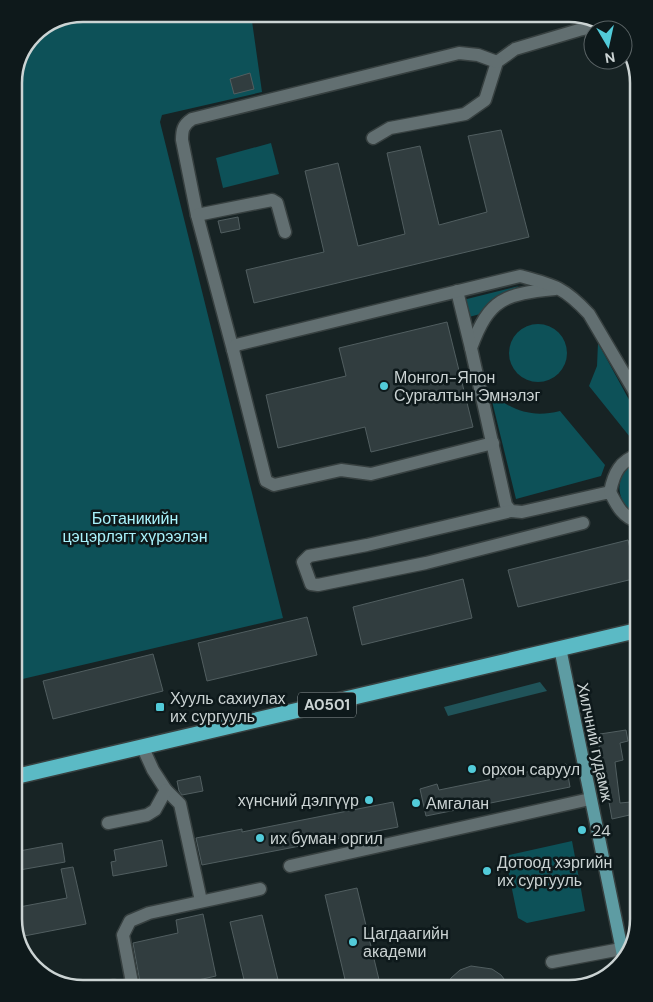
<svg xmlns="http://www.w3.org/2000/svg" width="653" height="1002" font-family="'DM Sans',sans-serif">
	<rect width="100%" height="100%" fill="#172324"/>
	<!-- green -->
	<g fill="#0d5158">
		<path d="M 83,14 L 251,14 L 262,92 L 162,115 L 160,122 L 283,618 L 14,681 L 14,79 L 34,34 Z"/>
		<path d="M 271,143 L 279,174 L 223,188 L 216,158 Z"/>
		<path d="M 519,286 L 494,299 L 480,314 L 469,317 L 465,300 L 467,299 Z"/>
		<circle cx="538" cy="353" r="29"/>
		<path d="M 598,343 L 639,418 L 639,441 L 634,442 L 589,386 L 597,366 Z"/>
		<path d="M 490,393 C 513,411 532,418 560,411 L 605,465 L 601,476 L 516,499 Z"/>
		<path d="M 639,461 L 639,516 C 614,506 612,470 639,461 Z"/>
		<path d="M 572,841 L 585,911 L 527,923 L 518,918 L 505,856 Z"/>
	</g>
	<!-- forest -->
	<path fill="#205359" d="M 540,682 L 547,691 L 448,716 L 444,707 Z"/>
	<!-- building -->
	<g fill="#313d3f" stroke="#515e60">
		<path d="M 250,73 L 254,89 L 234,94 L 230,79 Z"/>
		<path d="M 501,130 L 529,237 L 254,303 L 246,270 L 324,252 L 305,171 L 338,163 L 358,246 L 405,234 L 387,153 L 420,146 L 439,225 L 487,212 L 468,136 Z"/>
		<path d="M 238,217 L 240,229 L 221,233 L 218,221 Z"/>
		<path d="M 447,322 L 473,427 L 371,452 L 365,427 L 278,448 L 266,395 L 346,376 L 339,348 Z"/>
		<path d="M 628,540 L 637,578 L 518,607 L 508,570 Z"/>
		<path d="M 463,579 L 472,618 L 362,645 L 353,607 Z"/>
		<path d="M 307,617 L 317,655 L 207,681 L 198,643 Z"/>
		<path d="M 153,654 L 163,691 L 53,719 L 43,681 Z"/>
		<path d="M 626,730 L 628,741 L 620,743 L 623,760 L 615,762 L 620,803 L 631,802 L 634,814 L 612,819 L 598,740 L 601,739 L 600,734 Z"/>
		<path d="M 566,764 L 570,787 L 426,816 L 420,789 L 437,784 L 439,790 Z"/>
		<path d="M 200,776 L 203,791 L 182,795 L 179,791 L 177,781 Z"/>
		<path d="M 393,802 L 398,827 L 202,865 L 196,838 L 242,829 L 242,832 Z"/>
		<path d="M 162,840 L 167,866 L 113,876 L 111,862 L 116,861 L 114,850 Z"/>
		<path d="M 62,843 L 65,862 L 14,871 L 14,852 Z"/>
		<path d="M 73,867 L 86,924 L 19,937 L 14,908 L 67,898 L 61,869 Z"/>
		<path d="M 357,888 L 381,988 L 347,988 L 325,895 Z"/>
		<path d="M 203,914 L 216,976 L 176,985 L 176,988 L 141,988 L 133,943 L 178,933 L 176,920 Z"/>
		<path d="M 262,915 L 280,988 L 246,988 L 230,922 Z"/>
		<path d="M 471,966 L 492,969 L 501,975 L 511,988 L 445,988 L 451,978 L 460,970 Z"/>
	</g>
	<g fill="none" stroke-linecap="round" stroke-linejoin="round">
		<!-- minor casing -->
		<g stroke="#374040" stroke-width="15">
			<g id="minor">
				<path d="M 373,138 L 390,128 L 465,114 L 485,100 L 497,62 L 515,49 L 579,30 L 606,24"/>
				<path d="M 197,215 L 182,140 C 182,130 183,125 192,119 L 459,53 L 478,55 L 497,62"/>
				<path d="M 555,289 C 505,294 489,298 471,348 L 506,505 L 511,511 L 522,512 L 610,492 C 617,506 623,518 639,522"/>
				<path d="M 457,291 L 471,348"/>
				<path d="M 233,350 L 197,215 L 272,200 L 277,203 L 285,232"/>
				<path d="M 493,443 L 371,474 L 341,470 L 274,485 L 266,481 L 233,350 L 236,345 L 520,276 C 554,285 564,287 589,314 L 639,399"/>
				<path d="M 610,492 C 614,472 620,461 639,454"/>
				<path d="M 511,511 L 367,545 L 309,556 L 303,562 L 311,584 L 318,585 L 426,563 L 583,523"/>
				<path d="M 143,748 L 153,770 L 166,790 L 180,804 L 201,901"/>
				<path d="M 108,823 L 147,815 L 155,810 L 166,790"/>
				<path d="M 290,866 L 590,799"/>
				<path d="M 552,962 L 621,949"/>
				<path d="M 102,988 L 114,986"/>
				<path d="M 133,988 L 123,935 L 130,921 L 149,913 L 260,889"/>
			</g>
		</g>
		<!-- major casing -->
		<g stroke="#374040" stroke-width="15">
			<path id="major" d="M 560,648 L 624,960"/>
		</g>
		<!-- highway casing -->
		<g stroke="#374040" stroke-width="18">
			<path id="highway" d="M 14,777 L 639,630"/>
		</g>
		<!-- minor -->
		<use href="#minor" stroke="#626f71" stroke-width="12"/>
		<!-- major -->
		<use href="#major" stroke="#5e9ca3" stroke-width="12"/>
		<!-- highway -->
		<use href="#highway" stroke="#5bbac5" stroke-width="15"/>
	</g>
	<!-- markers -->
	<g fill="#52cbd9" stroke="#0e191b" stroke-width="2">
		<circle cx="384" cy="386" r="5"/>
		<rect x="155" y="702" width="10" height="10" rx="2.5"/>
		<circle cx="472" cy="769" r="5"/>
		<circle cx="369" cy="800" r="5"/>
		<circle cx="416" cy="803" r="5"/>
		<circle cx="582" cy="830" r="5"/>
		<circle cx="260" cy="838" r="5"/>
		<circle cx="487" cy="871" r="5"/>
		<circle cx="353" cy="942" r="5"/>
	</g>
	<g text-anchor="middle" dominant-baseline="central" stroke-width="5" stroke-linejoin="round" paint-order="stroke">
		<!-- shield labels -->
		<rect fill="#0e191b" stroke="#929b9c" stroke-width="1" x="298" y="692.5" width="58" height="25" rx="4"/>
		<g font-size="15" font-weight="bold" fill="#cbd3d3">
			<text x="327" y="705">A0501</text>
		</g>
		<!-- poi labels -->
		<g font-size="16" fill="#cbd3d3" stroke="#0e191b" text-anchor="start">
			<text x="394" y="377">Монгол-Япон<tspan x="394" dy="18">Сургалтын Эмнэлэг</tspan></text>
			<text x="170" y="698">Хууль сахиулах<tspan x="170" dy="18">их сургууль</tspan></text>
			<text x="482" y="769">орхон саруул</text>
			<text x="359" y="800" text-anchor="end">хүнсний дэлгүүр</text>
			<text x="426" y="803">Амгалан</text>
			<text x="592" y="830">24</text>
			<text x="270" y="838">их буман оргил</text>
			<text x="497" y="862">Дотоод хэргийн<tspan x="497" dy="18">их сургууль</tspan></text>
			<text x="363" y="933">Цагдаагийн<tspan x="363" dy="18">академи</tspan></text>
		</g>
		<!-- park labels -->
		<g font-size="16" fill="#a9f2fb" stroke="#0e191b">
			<text x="135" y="518">Ботаникийн<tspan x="135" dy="18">цэцэрлэгт хүрээлэн</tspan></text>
		</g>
		<!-- street labels -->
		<g font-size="16" fill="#cbd3d3" stroke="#0e191b">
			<text transform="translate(595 742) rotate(78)">Хилчний гудамж</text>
		</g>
	</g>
	<!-- crop -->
	<path d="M0 0H653V1002H0ZM83 22H569A61 61 0 0 1 630 83V919A61 61 0 0 1 569 980H83A61 61 0 0 1 22 919V83A61 61 0 0 1 83 22Z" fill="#0e191b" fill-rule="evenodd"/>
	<path fill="none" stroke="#cbd3d3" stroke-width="2.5" d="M83 22H569A61 61 0 0 1 630 83V919A61 61 0 0 1 569 980H83A61 61 0 0 1 22 919V83A61 61 0 0 1 83 22Z"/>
	<!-- north arrow -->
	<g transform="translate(608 45) rotate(171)"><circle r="24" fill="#0e191b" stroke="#5a6365"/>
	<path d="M0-4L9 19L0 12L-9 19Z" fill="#52cbd9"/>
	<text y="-8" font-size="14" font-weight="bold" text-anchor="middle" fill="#cbd3d3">N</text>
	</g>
</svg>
